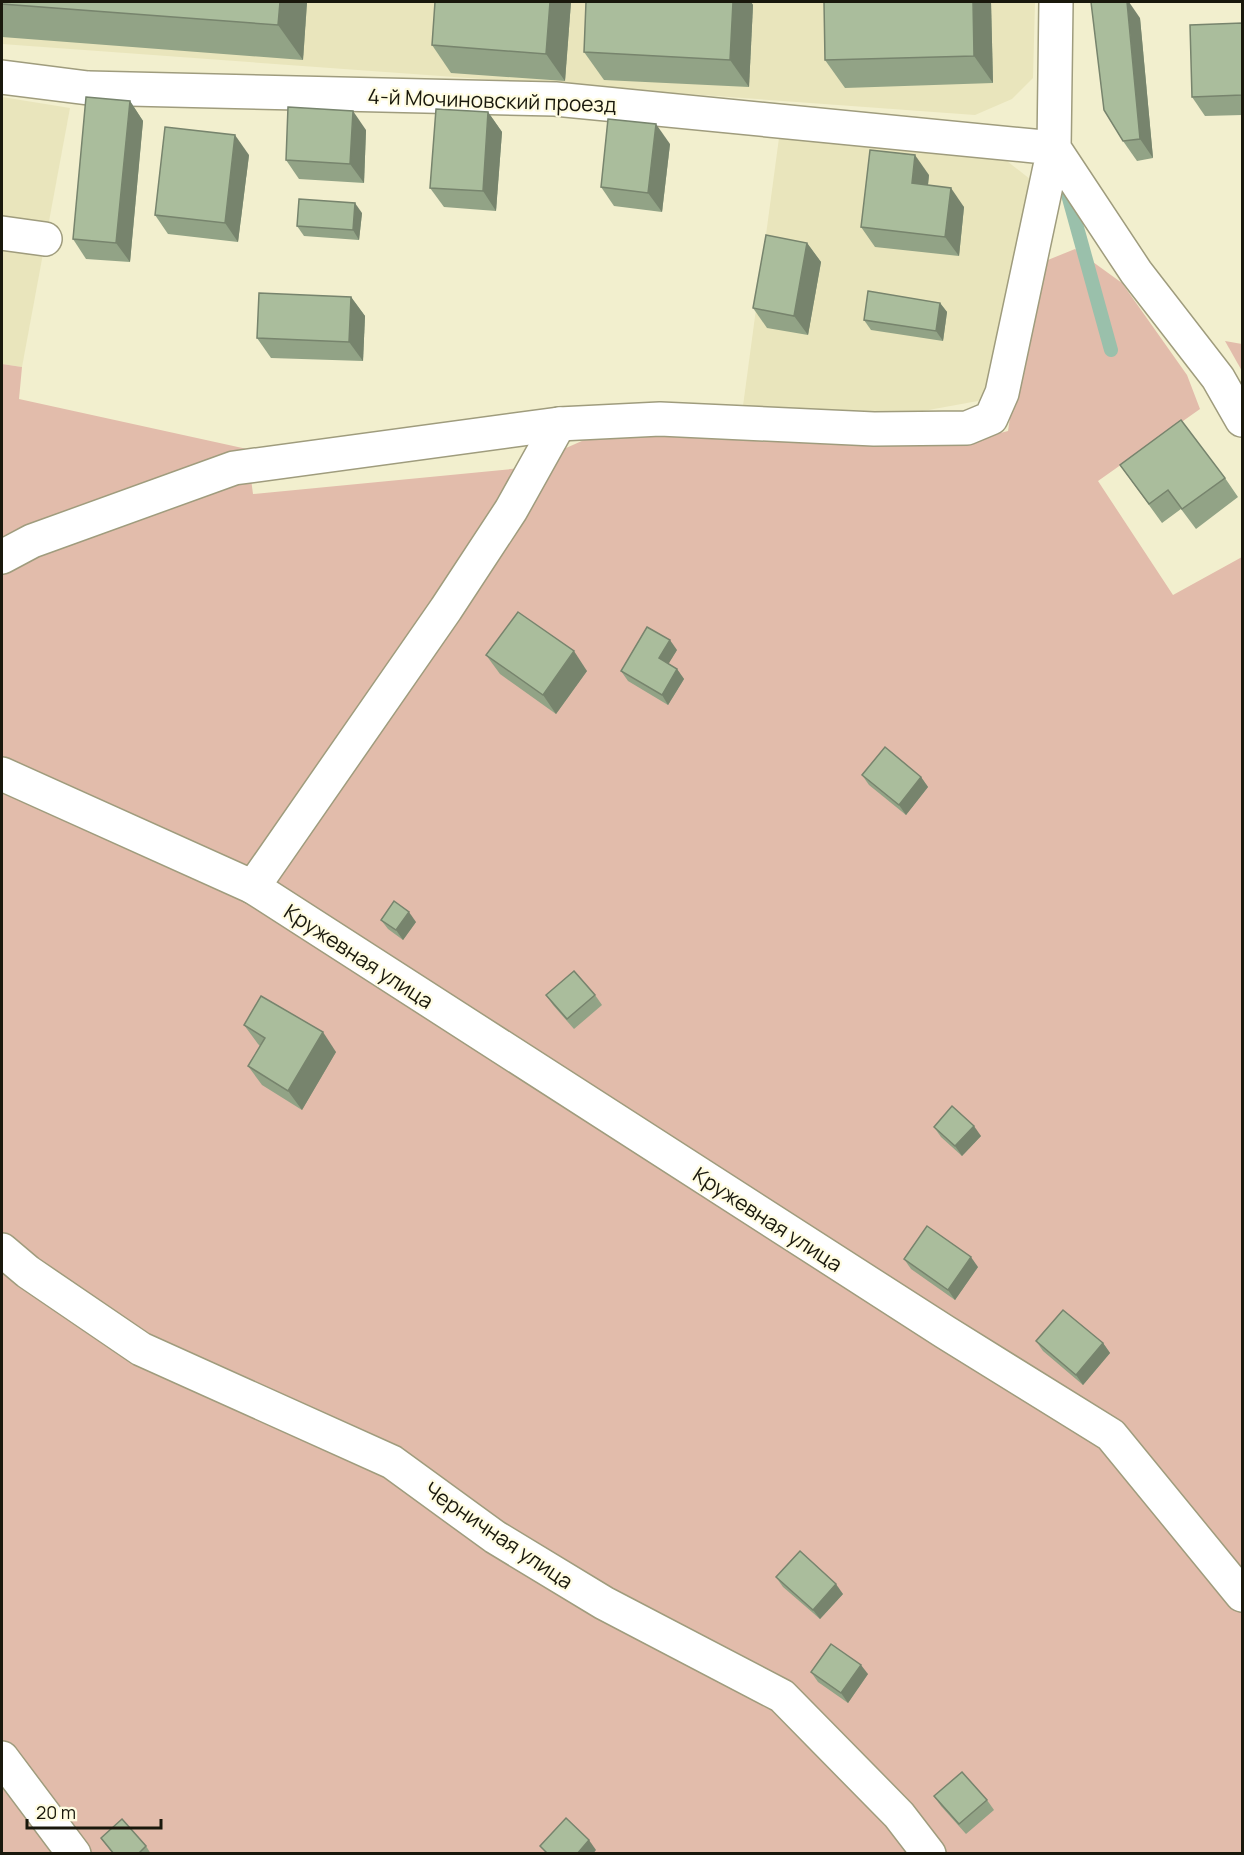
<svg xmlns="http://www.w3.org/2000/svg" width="1244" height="1855" font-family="Manrope,sans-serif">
	<rect width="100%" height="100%" fill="#f2efce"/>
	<!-- built -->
	<g fill="#e9e5bc">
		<path d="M 2,2 L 1035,2 L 1033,78 L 1012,99 L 975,115 L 2,44 Z"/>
		<path d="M 2,97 L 70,108 L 22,367 L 2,364 Z"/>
		<path d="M 779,138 L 993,150 L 1040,187 L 989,399 L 890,417 L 743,406 Z"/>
	</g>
	<!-- green -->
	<g fill="#e2bcab">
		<path d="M 1075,249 L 1122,283 L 1187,375 L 1200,409 L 1098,481 L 1173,595 L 1242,557 L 1242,1853 L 2,1853 L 2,364 L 22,367 L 19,399 L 247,449 L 253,494 L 553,465 L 566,448 L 600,433 L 973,440 L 1008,431 L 1022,339 L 1038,264 Z"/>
		<path d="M 1225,341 L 1242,344 L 1242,371 Z"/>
	</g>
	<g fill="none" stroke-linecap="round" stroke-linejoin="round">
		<!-- stream -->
		<path stroke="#9ac0ab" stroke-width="14" d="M 1065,184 L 1111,350"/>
		<!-- minor casing -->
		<g stroke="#9f9c7d" stroke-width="36">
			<g id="minor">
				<path d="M 1056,2 L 1054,148 L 1136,272 L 1218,378 L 1242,420"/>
				<path d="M 2,77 L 88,88 L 555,99 L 1054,148 L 1002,393 L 991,418 L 967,428 L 874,429 L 660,419 L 559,424 L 234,468 L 32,541 L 2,557"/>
				<path d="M 2,233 L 45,239"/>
				<path d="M 2,774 L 253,887 L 446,609 L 511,510 L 559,424"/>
				<path d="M 253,887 L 945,1332 L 1111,1435 L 1242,1595"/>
				<path d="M 2,1250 L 28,1272 L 141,1349 L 392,1462 L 495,1537 L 604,1603 L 782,1696 L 899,1815 L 929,1854"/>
				<path d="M 2,1758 L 74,1854"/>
			</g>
		</g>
		<!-- minor -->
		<use href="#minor" stroke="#fff" stroke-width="33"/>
	</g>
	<!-- wall -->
	<g fill="#92a386">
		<path d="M 2,2 L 307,2 L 303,60 L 2,37 Z"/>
		<path d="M 571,2 L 565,81 L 451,73 L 432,45 Z"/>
		<path d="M 586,2 L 751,2 L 753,5 L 749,87 L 604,80 L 584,52 Z"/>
		<path d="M 991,2 L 993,83 L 845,88 L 825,60 Z"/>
		<path d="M 1140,18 L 1153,158 L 1137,161 L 1123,141 Z"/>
		<path d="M 1242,23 L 1242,115 L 1205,116 L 1192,97 Z"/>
		<path d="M 130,101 L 143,121 L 130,262 L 86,259 L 73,239 Z"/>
		<path d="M 488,112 L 502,132 L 496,211 L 444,207 L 430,188 Z"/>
		<path d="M 366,130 L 364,183 L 299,179 L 286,160 Z"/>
		<path d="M 670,144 L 662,212 L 614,206 L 601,187 Z"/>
		<path d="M 249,155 L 238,242 L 168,234 L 155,215 Z"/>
		<path d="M 929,175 L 928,185 L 964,207 L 959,256 L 875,247 L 861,227 Z"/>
		<path d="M 362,213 L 359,240 L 304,236 L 297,226 Z"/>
		<path d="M 807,243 L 821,262 L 808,335 L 767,328 L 753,308 Z"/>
		<path d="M 351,297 L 365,316 L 363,361 L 271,358 L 257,338 Z"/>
		<path d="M 940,303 L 947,312 L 943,341 L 871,330 L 864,320 Z"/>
		<path d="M 1120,465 L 1225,478 L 1238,497 L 1196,529 L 1181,509 L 1162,523 Z"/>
		<path d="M 677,650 L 668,664 L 677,669 L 684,679 L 668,705 L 628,681 L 621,671 Z"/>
		<path d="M 486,655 L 587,671 L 556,714 L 500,674 Z"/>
		<path d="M 862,775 L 921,777 L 928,787 L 906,815 L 869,785 Z"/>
		<path d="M 381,920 L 416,922 L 403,940 L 388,929 Z"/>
		<path d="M 546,995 L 595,995 L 602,1005 L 574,1029 L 553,1005 Z"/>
		<path d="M 244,1025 L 336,1052 L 302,1110 L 262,1085 L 248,1066 L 260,1046 L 258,1044 Z"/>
		<path d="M 934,1127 L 981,1136 L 962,1156 L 941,1137 Z"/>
		<path d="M 904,1259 L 978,1267 L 955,1300 L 911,1269 Z"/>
		<path d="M 1036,1341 L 1103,1343 L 1110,1353 L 1083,1385 L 1043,1351 Z"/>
		<path d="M 776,1577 L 843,1594 L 820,1619 L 783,1587 Z"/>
		<path d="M 811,1672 L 868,1674 L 848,1703 L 818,1682 Z"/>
		<path d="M 934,1796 L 987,1800 L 994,1810 L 966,1834 L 941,1806 Z"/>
		<path d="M 101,1838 L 146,1846 L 151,1854 L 113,1854 Z"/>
	</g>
	<!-- shaded-wall -->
	<g fill="#77846d">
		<path d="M 280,2 L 307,2 L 303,60 L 278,25 Z"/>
		<path d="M 550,2 L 571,2 L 565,81 L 546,54 Z"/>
		<path d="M 733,2 L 751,2 L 753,5 L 749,87 L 730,60 Z"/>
		<path d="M 973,2 L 991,2 L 993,83 L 974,56 Z"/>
		<path d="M 1127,2 L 1129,2 L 1140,18 L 1153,158 L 1140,139 Z"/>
		<path d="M 130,101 L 143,121 L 130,262 L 116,243 Z"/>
		<path d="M 353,111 L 366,130 L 364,183 L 350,164 Z"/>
		<path d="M 488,112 L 502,132 L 496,211 L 483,191 Z"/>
		<path d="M 656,124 L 670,144 L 662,212 L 648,193 Z"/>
		<path d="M 235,135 L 249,155 L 238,242 L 225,223 Z"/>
		<path d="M 915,155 L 929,175 L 926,202 L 912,183 Z"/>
		<path d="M 951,188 L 964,207 L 959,256 L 945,237 Z"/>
		<path d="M 355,203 L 362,213 L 359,240 L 353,230 Z"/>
		<path d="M 807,243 L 821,262 L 808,335 L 794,316 Z"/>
		<path d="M 351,297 L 365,316 L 363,361 L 349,342 Z"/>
		<path d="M 940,303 L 947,312 L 943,341 L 936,331 Z"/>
		<path d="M 670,640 L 677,650 L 666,668 L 659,658 Z"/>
		<path d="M 574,651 L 587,671 L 556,714 L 543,695 Z"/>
		<path d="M 677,669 L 684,679 L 668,705 L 662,695 Z"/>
		<path d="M 921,777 L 928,787 L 906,815 L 899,805 Z"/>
		<path d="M 409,912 L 416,922 L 403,940 L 396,930 Z"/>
		<path d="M 323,1032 L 336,1052 L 302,1110 L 288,1091 Z"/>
		<path d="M 974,1126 L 981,1136 L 962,1156 L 955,1146 Z"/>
		<path d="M 971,1257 L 978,1267 L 955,1300 L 948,1290 Z"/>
		<path d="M 1103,1343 L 1110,1353 L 1083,1385 L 1076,1375 Z"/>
		<path d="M 836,1584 L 843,1594 L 820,1619 L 813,1610 Z"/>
		<path d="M 861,1665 L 868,1674 L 848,1703 L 841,1693 Z"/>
		<path d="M 589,1840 L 596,1850 L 593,1854 L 577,1854 Z"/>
	</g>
	<!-- building -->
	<g fill="#aabd9c" stroke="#77846d" stroke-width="1.5">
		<path d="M 2,2 L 280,2 L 278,25 L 2,4 Z"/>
		<path d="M 435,2 L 550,2 L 546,54 L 432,45 Z"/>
		<path d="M 586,2 L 733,2 L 730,60 L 584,52 Z"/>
		<path d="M 824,2 L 973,2 L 974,56 L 825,60 Z"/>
		<path d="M 1091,2 L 1127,2 L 1140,139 L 1123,141 L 1104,110 Z"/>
		<path d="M 1242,23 L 1242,95 L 1192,97 L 1190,25 Z"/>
		<path d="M 86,97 L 130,101 L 116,243 L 73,239 Z"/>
		<path d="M 288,107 L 353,111 L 350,164 L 286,160 Z"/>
		<path d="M 436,109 L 488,112 L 483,191 L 430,188 Z"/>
		<path d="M 608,119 L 656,124 L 648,193 L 601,187 Z"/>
		<path d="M 165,127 L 235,135 L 225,223 L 155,215 Z"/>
		<path d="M 870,150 L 915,155 L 912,183 L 951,188 L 945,237 L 861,227 Z"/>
		<path d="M 299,199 L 355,203 L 353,230 L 297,226 Z"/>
		<path d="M 766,235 L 807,243 L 794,316 L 753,308 Z"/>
		<path d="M 868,291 L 940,303 L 936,331 L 864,320 Z"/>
		<path d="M 259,293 L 351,297 L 349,342 L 257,338 Z"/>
		<path d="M 1181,420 L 1225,478 L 1182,509 L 1168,490 L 1149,504 L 1120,465 Z"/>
		<path d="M 518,612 L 574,651 L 543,695 L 486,655 Z"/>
		<path d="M 647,627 L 670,640 L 659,658 L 677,669 L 662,695 L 621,671 Z"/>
		<path d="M 885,747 L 921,777 L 899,805 L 862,775 Z"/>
		<path d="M 394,901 L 409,912 L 396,930 L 381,920 Z"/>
		<path d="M 574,971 L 595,995 L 567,1019 L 546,995 Z"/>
		<path d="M 261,996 L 323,1032 L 288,1091 L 248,1066 L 265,1038 L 244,1025 Z"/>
		<path d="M 952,1106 L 974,1126 L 955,1146 L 934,1127 Z"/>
		<path d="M 927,1226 L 971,1257 L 948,1290 L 904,1259 Z"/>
		<path d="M 1063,1310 L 1103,1343 L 1076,1375 L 1036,1341 Z"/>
		<path d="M 800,1551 L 836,1584 L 813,1610 L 776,1577 Z"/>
		<path d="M 831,1644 L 861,1665 L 841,1693 L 811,1672 Z"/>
		<path d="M 962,1772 L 987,1800 L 959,1824 L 934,1796 Z"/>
		<path d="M 566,1818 L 589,1840 L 577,1854 L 548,1854 L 540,1846 Z"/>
		<path d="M 122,1819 L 146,1846 L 138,1854 L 114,1854 L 101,1838 Z"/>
	</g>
	<g text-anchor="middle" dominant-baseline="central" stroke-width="4.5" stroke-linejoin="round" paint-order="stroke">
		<!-- street labels -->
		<g font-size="21" fill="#19180c" stroke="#fffce1">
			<text transform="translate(492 100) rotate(2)">4-й Мочиновский проезд</text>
			<text transform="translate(359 956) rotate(33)">Кружевная улица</text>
			<text transform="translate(768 1219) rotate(33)">Кружевная улица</text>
			<text transform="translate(499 1535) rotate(34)">Черничная улица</text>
		</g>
	</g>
	<!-- border -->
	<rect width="1244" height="1855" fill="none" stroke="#19180c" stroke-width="6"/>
	<!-- scale -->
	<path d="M27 1819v9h134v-9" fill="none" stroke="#19180c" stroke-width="3"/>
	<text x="36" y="1819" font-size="18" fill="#19180c" stroke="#fffce1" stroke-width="4.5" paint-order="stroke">20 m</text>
</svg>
